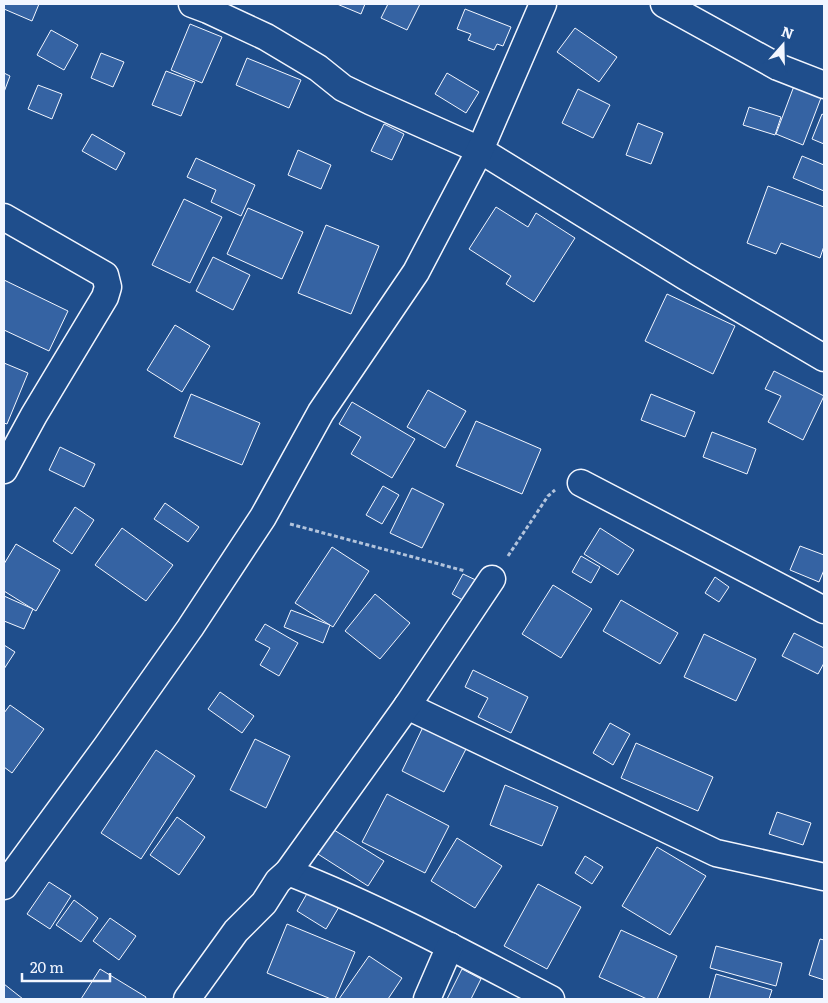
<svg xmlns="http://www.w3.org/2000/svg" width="828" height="1003" font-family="Literata,serif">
	<rect width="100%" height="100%" fill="#1f4e8c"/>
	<!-- building -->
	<g fill="#3563a3" stroke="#f2f6ff">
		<path d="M 4,4 L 39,4 L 32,21 L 4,9 Z"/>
		<path d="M 337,4 L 365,4 L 361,14 Z"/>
		<path d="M 388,4 L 420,4 L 407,30 L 381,18 Z"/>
		<path d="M 465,9 L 511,27 L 503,46 L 497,44 L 494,50 L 468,40 L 471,34 L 457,29 Z"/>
		<path d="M 190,24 L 222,37 L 202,83 L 171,70 Z"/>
		<path d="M 575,28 L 617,57 L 599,82 L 557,52 Z"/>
		<path d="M 51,30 L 78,45 L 64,70 L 37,55 Z"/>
		<path d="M 101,53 L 124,62 L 113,87 L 91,78 Z"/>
		<path d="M 247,58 L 301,80 L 289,108 L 236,85 Z"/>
		<path d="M 166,71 L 195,82 L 181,116 L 152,105 Z"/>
		<path d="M 4,73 L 10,76 L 4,92 Z"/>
		<path d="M 447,73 L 479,92 L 466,113 L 435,94 Z"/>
		<path d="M 797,78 L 824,90 L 803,145 L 776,134 Z"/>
		<path d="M 38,85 L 62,94 L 52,119 L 28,109 Z"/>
		<path d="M 578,89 L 610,105 L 593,138 L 562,123 Z"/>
		<path d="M 749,107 L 781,117 L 775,135 L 743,125 Z"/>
		<path d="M 822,114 L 824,115 L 824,144 L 812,139 Z"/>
		<path d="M 638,123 L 663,133 L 651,164 L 626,155 Z"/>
		<path d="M 384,124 L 404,134 L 392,160 L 371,151 Z"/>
		<path d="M 92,134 L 125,153 L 116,170 L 82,151 Z"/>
		<path d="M 298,150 L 331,165 L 321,189 L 288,175 Z"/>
		<path d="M 802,156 L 824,165 L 824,191 L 793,178 Z"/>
		<path d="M 196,158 L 255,185 L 241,216 L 211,202 L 216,190 L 187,177 Z"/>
		<path d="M 768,186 L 824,207 L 824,246 L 820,258 L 781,243 L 776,254 L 747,243 Z"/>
		<path d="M 184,199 L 222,217 L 190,283 L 152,265 Z"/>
		<path d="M 496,207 L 528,227 L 536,213 L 575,238 L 534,302 L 506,284 L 511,276 L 469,249 Z"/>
		<path d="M 248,208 L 303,232 L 282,279 L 227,254 Z"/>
		<path d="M 326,225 L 379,246 L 351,314 L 298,293 Z"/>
		<path d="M 213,257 L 250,275 L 233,310 L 196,291 Z"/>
		<path d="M 4,280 L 68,311 L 49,351 L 4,330 Z"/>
		<path d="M 667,294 L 735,326 L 713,374 L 645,341 Z"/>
		<path d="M 175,325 L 210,346 L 182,392 L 147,370 Z"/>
		<path d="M 4,363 L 28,373 L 7,424 L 4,423 Z"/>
		<path d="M 774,371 L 824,396 L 803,440 L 768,422 L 781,396 L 765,389 Z"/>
		<path d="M 428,390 L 466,411 L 445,448 L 407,427 Z"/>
		<path d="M 191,394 L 260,423 L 242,465 L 174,437 Z"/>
		<path d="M 651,394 L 695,412 L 685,437 L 641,420 Z"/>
		<path d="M 352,402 L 415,439 L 392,478 L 351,454 L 361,437 L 339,424 Z"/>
		<path d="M 476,421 L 541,449 L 522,494 L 456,466 Z"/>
		<path d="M 712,432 L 756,449 L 747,474 L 703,457 Z"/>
		<path d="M 60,447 L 95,464 L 84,487 L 49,470 Z"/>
		<path d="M 383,486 L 399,495 L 382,524 L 366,515 Z"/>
		<path d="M 412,488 L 444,504 L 422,548 L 390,533 Z"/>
		<path d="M 165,503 L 199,527 L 188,542 L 154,519 Z"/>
		<path d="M 75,507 L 94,520 L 72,554 L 53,541 Z"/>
		<path d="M 122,528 L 173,565 L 146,601 L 95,565 Z"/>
		<path d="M 600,528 L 634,550 L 618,575 L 584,554 Z"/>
		<path d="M 16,544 L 60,570 L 36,611 L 4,591 L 4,564 Z"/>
		<path d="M 800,546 L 824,555 L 824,570 L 819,582 L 790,570 Z"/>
		<path d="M 332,547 L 369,571 L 333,627 L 295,603 Z"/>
		<path d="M 581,556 L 600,567 L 591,583 L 572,572 Z"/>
		<path d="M 463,574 L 480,582 L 468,603 L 452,594 Z"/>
		<path d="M 715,577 L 729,587 L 719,602 L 705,593 Z"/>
		<path d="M 553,585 L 592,609 L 561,658 L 522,634 Z"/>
		<path d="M 375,594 L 410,623 L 380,659 L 345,631 Z"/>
		<path d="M 4,596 L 33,609 L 24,629 L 4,621 Z"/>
		<path d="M 621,600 L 678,633 L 660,664 L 603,631 Z"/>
		<path d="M 291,610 L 330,625 L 323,643 L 284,627 Z"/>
		<path d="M 265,624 L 298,643 L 279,676 L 260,665 L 270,648 L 255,640 Z"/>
		<path d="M 794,633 L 824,648 L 824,663 L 818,674 L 782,656 Z"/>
		<path d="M 704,634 L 756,659 L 736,701 L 684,677 Z"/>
		<path d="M 4,645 L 15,652 L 4,669 Z"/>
		<path d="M 473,670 L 528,697 L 511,733 L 478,717 L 488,698 L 465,687 Z"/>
		<path d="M 220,692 L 254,716 L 242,733 L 208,709 Z"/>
		<path d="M 10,705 L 44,729 L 12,773 L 4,767 L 4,713 Z"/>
		<path d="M 610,723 L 630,734 L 613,765 L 593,753 Z"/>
		<path d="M 423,727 L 466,749 L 444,792 L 402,771 Z"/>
		<path d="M 255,739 L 290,756 L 266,808 L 230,790 Z"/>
		<path d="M 636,743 L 713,777 L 698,811 L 621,778 Z"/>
		<path d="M 156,750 L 195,776 L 141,859 L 101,833 Z"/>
		<path d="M 505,785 L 558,807 L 542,846 L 490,825 Z"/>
		<path d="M 387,794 L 449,826 L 425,873 L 362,842 Z"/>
		<path d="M 777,812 L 811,823 L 803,845 L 769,834 Z"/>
		<path d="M 177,817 L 205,837 L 179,875 L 150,855 Z"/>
		<path d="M 326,825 L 384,861 L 368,886 L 310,849 Z"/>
		<path d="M 457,838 L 502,866 L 475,908 L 431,881 Z"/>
		<path d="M 657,847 L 706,876 L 670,935 L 622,906 Z"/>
		<path d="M 585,856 L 603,867 L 592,884 L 575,873 Z"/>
		<path d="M 49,882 L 71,896 L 50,929 L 27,914 Z"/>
		<path d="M 538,884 L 581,907 L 547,969 L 504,946 Z"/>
		<path d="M 309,890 L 339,907 L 326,929 L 297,911 Z"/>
		<path d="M 74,900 L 98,918 L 81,942 L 56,925 Z"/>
		<path d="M 110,918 L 136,936 L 119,960 L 93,941 Z"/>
		<path d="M 287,924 L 355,952 L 335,999 L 331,999 L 267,973 Z"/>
		<path d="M 621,930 L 677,956 L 657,999 L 647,999 L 599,977 Z"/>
		<path d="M 820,939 L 824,940 L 824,980 L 809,975 Z"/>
		<path d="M 716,946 L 782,963 L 776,986 L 710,968 Z"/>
		<path d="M 369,956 L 402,978 L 388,999 L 339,999 Z"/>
		<path d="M 100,969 L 146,997 L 145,999 L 81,999 Z"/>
		<path d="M 462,969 L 481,979 L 471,999 L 447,999 Z"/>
		<path d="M 716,974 L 772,990 L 769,999 L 709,999 Z"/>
		<path d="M 4,984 L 23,999 L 4,999 Z"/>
	</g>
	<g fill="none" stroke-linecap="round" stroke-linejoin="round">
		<!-- minor casing -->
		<g stroke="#f2f6ff" stroke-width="29">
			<g id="minor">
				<path d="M 192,4 L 208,10 L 266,37 L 318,68 L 343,88 L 370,101 L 480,150 L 686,277 L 824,358"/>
				<path d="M 664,4 L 778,67 L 824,85"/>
				<path d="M 4,217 L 105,275 L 108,287 L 105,297 L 34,415 L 4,470"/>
				<path d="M 581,483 L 824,610"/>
				<path d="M 407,706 L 716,853 L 824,877"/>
				<path d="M 288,872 C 378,907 465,954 551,999"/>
				<path d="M 4,886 L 106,747 L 190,628 L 263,517 L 321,412 L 416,272 L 480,150 L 543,4"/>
				<path d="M 187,999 L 236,931 L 264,903 L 278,881 L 288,872 L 407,706 L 492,579"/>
				<path d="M 427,999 L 450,946"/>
			</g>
		</g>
		<!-- path -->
		<g stroke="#b3c4dc" stroke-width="3" stroke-dasharray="4 2.5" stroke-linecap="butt">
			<path d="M 290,524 L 465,571"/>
			<path d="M 508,556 L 548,496 L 555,490"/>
		</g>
		<!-- minor -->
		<use href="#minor" stroke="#1f4e8c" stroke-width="26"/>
	</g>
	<!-- border -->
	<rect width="828" height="1003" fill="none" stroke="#f2f6ff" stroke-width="10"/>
	<!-- north arrow -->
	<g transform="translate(783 45) rotate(20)" stroke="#1f4e8c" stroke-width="4" paint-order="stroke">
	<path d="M0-4L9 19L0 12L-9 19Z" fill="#f2f6ff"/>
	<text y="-8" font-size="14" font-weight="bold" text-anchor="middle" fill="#f2f6ff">N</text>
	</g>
	<!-- scale -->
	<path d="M22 973v8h88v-8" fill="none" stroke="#f2f6ff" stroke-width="2.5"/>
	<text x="30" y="973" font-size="15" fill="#f2f6ff" stroke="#1f4e8c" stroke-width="4" paint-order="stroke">20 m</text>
</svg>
